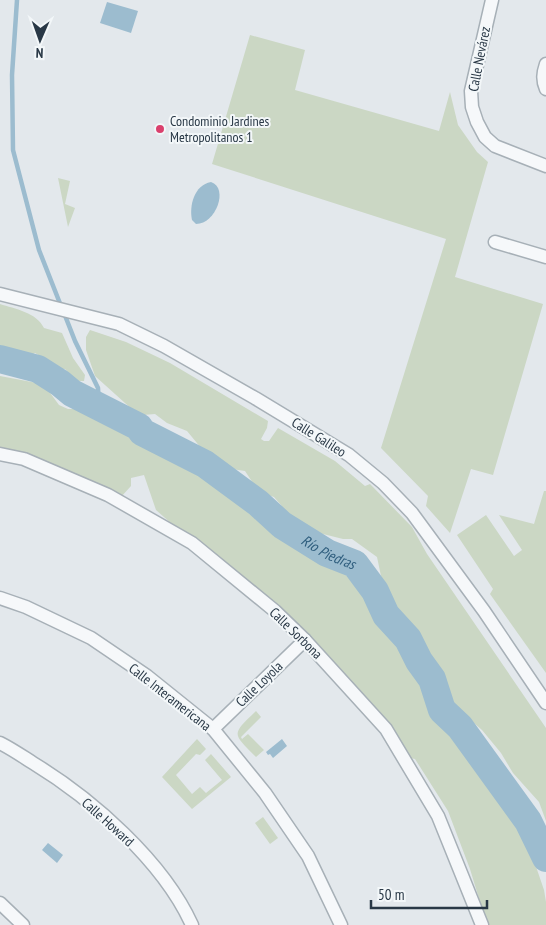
<svg xmlns="http://www.w3.org/2000/svg" width="546" height="925" font-family="'PT Sans Narrow',sans-serif">
	<rect width="100%" height="100%" fill="#e3e8ec"/>
	<!-- green -->
	<g fill="#cbd7c4">
		<path d="M 250,35 L 305,50 L 295,90 L 439,131 L 450,92 L 458,125 L 477,152 L 488,162 L 455,277 L 543,304 L 493,475 L 471,469 L 450,533 L 426,506 L 428,496 L 381,448 L 446,239 L 212,164 Z"/>
		<path d="M 58,178 L 70,181 L 65,204 L 75,208 L 68,227 Z"/>
		<path d="M 0,304 C 15,309 36,312 44,328 L 62,333 L 73,358 L 85,375 L 84,381 L 76,381 L 65,369 C 58,371 54,370 48,366 L 47,360 L 35,353 C 27,359 19,352 10,349 L 9,352 L 0,353 Z"/>
		<path d="M 90,330 L 126,342 L 170,363 L 268,421 L 267,428 L 261,439 L 264,441 L 269,441 L 278,428 L 335,461 L 365,486 L 370,484 L 373,487 L 412,527 L 427,554 L 546,728 L 546,821 L 539,802 L 513,773 L 501,753 L 482,730 L 467,717 L 460,719 L 451,711 L 446,701 L 443,676 L 418,637 L 388,598 L 381,576 L 377,557 L 352,539 L 343,539 L 299,528 L 285,515 L 281,505 L 274,497 L 259,492 L 245,471 L 225,468 L 216,463 L 206,454 L 187,431 L 167,423 L 155,414 L 143,415 L 135,412 L 95,376 L 86,350 L 86,337 Z"/>
		<path d="M 0,376 L 37,383 L 48,390 L 59,405 L 68,409 L 89,409 L 96,414 L 110,417 L 124,414 L 139,421 L 155,432 L 185,442 L 194,449 L 210,475 L 243,499 L 282,534 L 293,536 L 301,540 L 307,553 L 318,561 L 343,573 L 369,592 L 380,614 L 398,637 L 405,640 C 405,665 415,668 425,687 C 430,695 433,704 437,713 L 446,711 L 456,722 L 455,734 L 461,745 L 487,784 L 496,792 L 529,846 L 544,890 L 546,902 L 546,925 L 487,925 L 470,869 L 448,811 L 415,759 L 397,755 L 310,635 L 270,599 L 181,532 L 156,510 L 144,475 L 131,478 L 131,486 L 121,497 L 0,451 Z"/>
		<path d="M 544,491 L 546,491 L 546,673 L 490,594 L 493,589 L 457,535 L 486,515 L 514,556 L 522,550 L 499,515 L 534,524 Z"/>
		<path d="M 256,711 L 261,717 L 241,737 L 242,739 L 248,734 L 264,750 L 256,757 C 232,733 231,735 256,711 Z"/>
		<path d="M 197,739 L 206,749 L 200,755 L 196,754 L 176,775 L 192,794 L 200,787 L 206,793 L 222,780 L 205,760 L 211,754 L 231,777 L 192,809 L 162,777 Z"/>
		<path d="M 263,817 L 278,838 L 270,844 L 255,823 Z"/>
	</g>
	<!-- water -->
	<g fill="#9cbccf">
		<path d="M 107,2 L 138,11 L 131,33 L 100,23 Z"/>
		<path d="M 211,182 C 229,188 216,224 196,224 L 192,220 C 189,206 194,185 211,182 Z"/>
		<path d="M 282,739 L 287,746 L 273,758 L 270,754 L 268,755 L 266,752 Z"/>
		<path d="M 48,843 L 63,855 L 57,863 L 42,850 Z"/>
	</g>
	<g fill="none" stroke-linecap="round" stroke-linejoin="round">
		<!-- stream -->
		<g stroke="#9cbccf" stroke-width="4.5">
			<path d="M 17,0 L 12,75 L 13,150 L 39,250 L 61,306"/>
			<path d="M 64,313 L 75,341 L 98,388 L 99,407"/>
		</g>
		<!-- river -->
		<path stroke="#9cbccf" stroke-width="28" id="s1" d="M 0,359 L 38,369 L 60,383 L 72,393 L 139,427 L 142,432 L 205,464 L 258,503 L 282,525 L 327,553 L 355,564 L 375,591 L 386,615 L 408,639 L 419,661 L 432,679 L 442,710 L 460,727 L 528,821 L 546,858"/>
		<!-- street casing -->
		<g stroke="#a7b0b7" stroke-width="15">
			<g id="street">
				<path d="M 492,0 L 471,91 L 472,107 L 477,122 L 485,137 L 495,146 L 546,166"/>
				<path d="M 546,64 C 543,73 542,80 546,89"/>
				<path d="M 495,242 L 546,257"/>
				<path d="M 0,294 L 119,324 L 164,346 L 255,398 L 349,455 L 383,483 L 412,513 L 484,611 L 546,703"/>
				<path d="M 0,454 L 24,459 L 108,495 L 192,543 L 275,611 L 305,640 L 386,729 L 438,816 L 482,925"/>
				<path d="M 0,598 L 26,607 L 91,638 L 147,676 L 213,729 L 265,793 L 308,856 L 341,925"/>
				<path d="M 213,729 L 305,640"/>
				<path d="M 0,743 C 12,749 22,756 33,763 C 92,799 163,861 192,925"/>
				<path d="M 0,903 L 23,925"/>
			</g>
		</g>
		<!-- street -->
		<use href="#street" stroke="#f6f8fa" stroke-width="12"/>
	</g>
	<!-- markers -->
	<circle fill="#da406d" stroke="#f3f7f9" stroke-width="2" cx="160" cy="129" r="5"/>
	<g text-anchor="middle" dominant-baseline="central" stroke-width="4" stroke-linejoin="round" paint-order="stroke">
		<!-- street labels -->
		<g font-size="14" fill="#293846" stroke="#f3f7f9">
			<text transform="translate(479 59) rotate(-79)">Calle Nevárez</text>
			<text transform="translate(319 437) rotate(32)">Calle Galileo</text>
			<text transform="translate(296 633) rotate(44)">Calle Sorbona</text>
			<text transform="translate(259 684) rotate(-44)">Calle Loyola</text>
			<text transform="translate(170 697) rotate(38)">Calle Interamericana</text>
			<text transform="translate(108 822) rotate(42)">Calle Howard</text>
		</g>
		<!-- poi labels -->
		<g font-size="14" fill="#293846" stroke="#f3f7f9" text-anchor="start">
			<text x="170" y="121">Condominio Jardines<tspan x="170" dy="16">Metropolitanos 1</tspan></text>
		</g>
		<!-- water labels -->
		<g font-size="15" font-style="italic" fill="#2f5e7e" stroke="#f3f7f9">
			<text stroke="none"><textPath href="#s1" startOffset="385">Río Piedras</textPath></text>
		</g>
	</g>
	<!-- north arrow -->
	<g transform="translate(40 40) rotate(182)" stroke="#f3f7f9" stroke-width="4" paint-order="stroke">
	<path d="M0-4L9 19L0 12L-9 19Z" fill="#293846"/>
	<text y="-8" font-size="14" font-weight="bold" text-anchor="middle" fill="#293846">N</text>
	</g>
	<!-- scale -->
	<path d="M371 900v8h116v-8" fill="none" stroke="#293846" stroke-width="2.5"/>
	<text x="378" y="900" font-size="15" fill="#293846" stroke="#f3f7f9" stroke-width="4" paint-order="stroke">50 m</text>
</svg>
